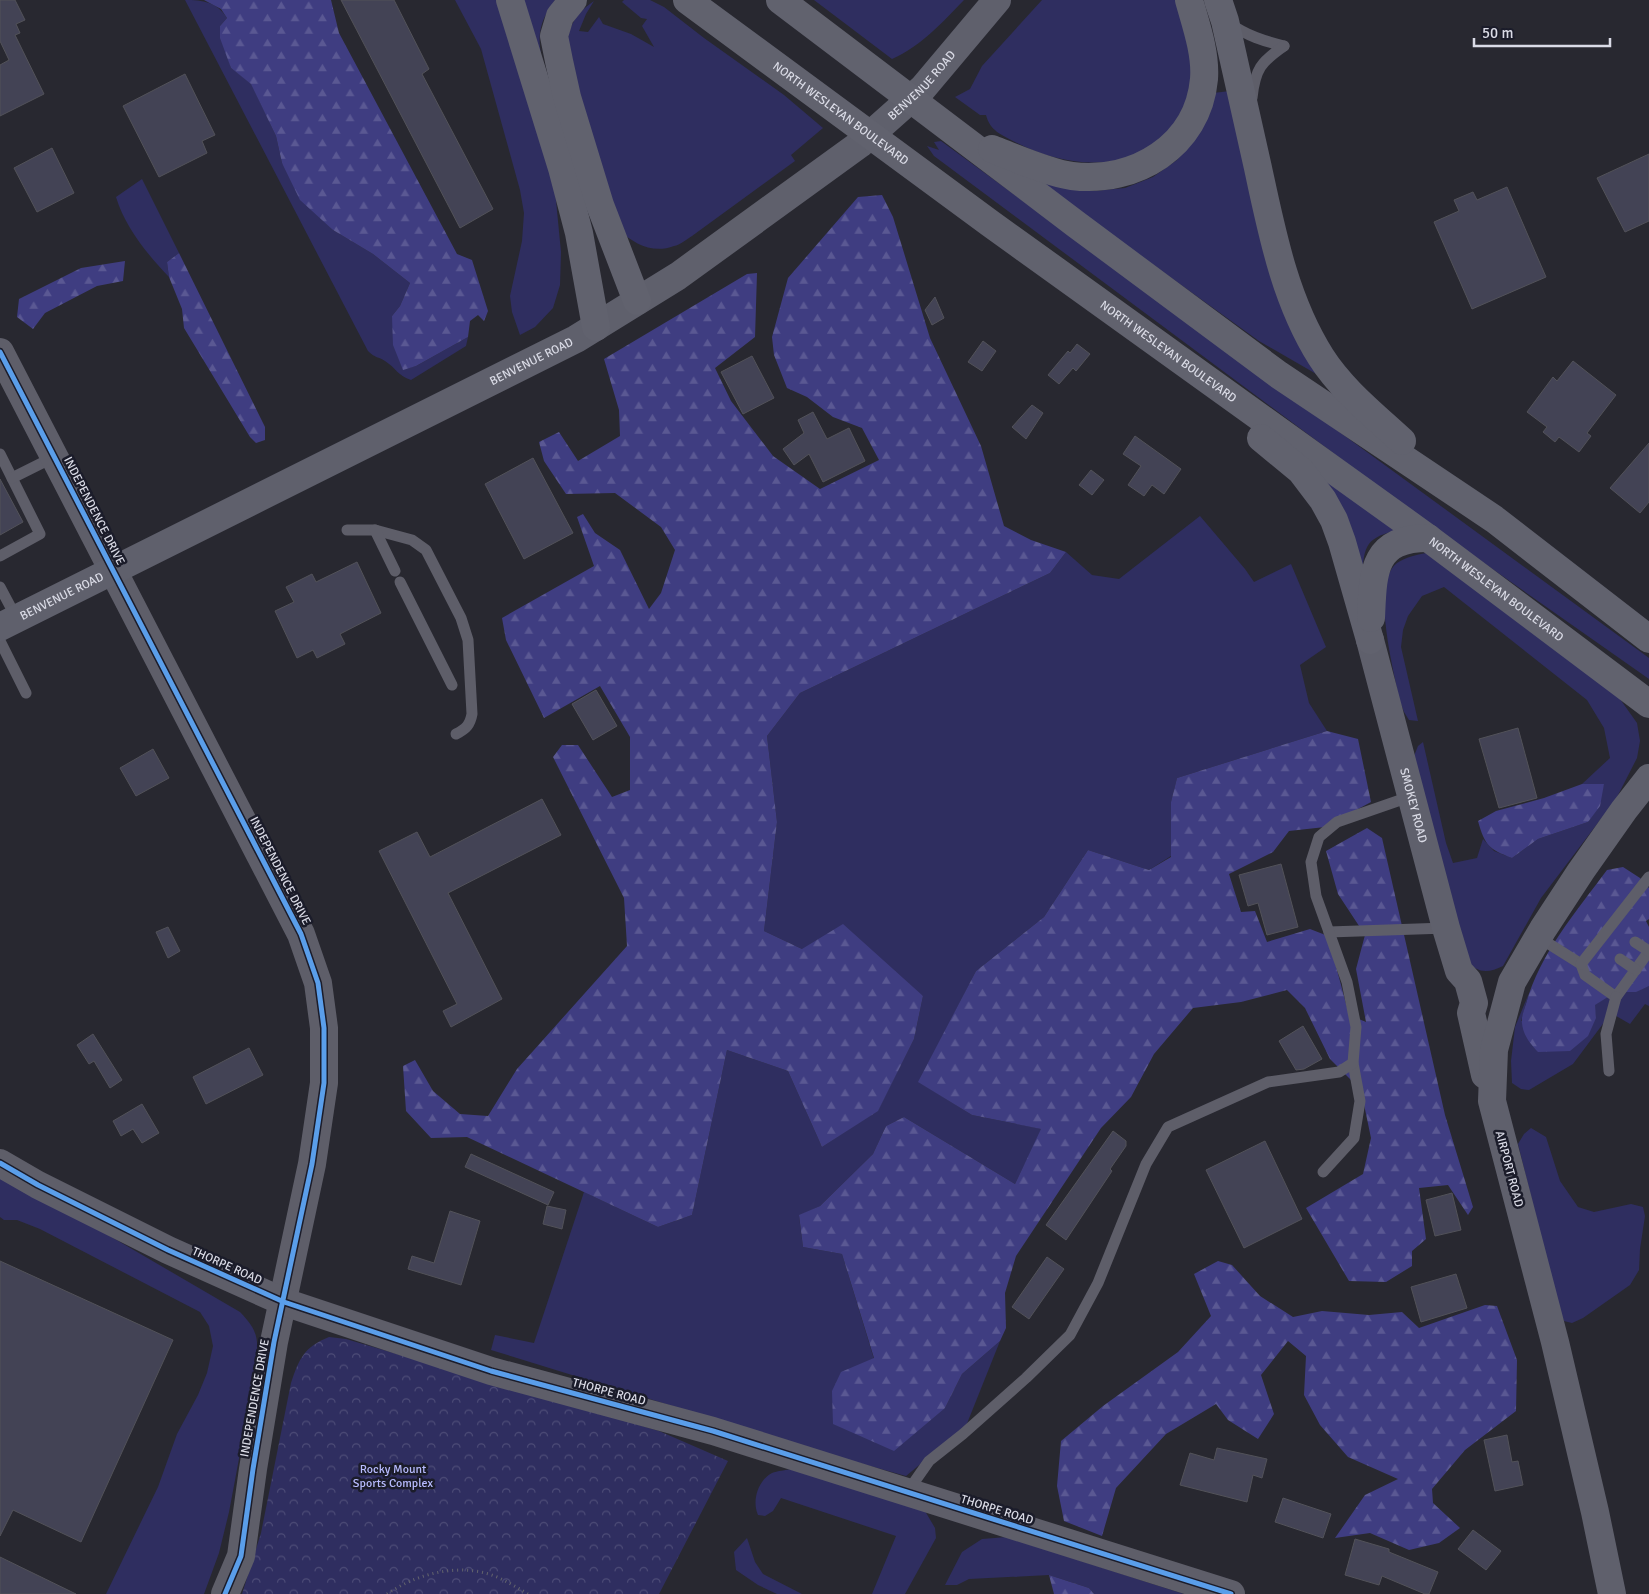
<svg xmlns="http://www.w3.org/2000/svg" width="1649" height="1594" font-family="Signika,sans-serif">
	<defs>
		<pattern id="forest-firs" width="22" height="20" patternUnits="userSpaceOnUse" patternTransform="scale(1.25)"><rect width="22" height="20" fill="#3f3d81"/><path d="M5 1l3.5 6h-7zM16 11l3.5 6h-7z" fill="#5a5893"/></pattern>
		<pattern id="park-crowns" width="20" height="18" patternUnits="userSpaceOnUse" patternTransform="scale(1.25)"><rect width="20" height="18" fill="#2f2e60"/><path d="M2 6a3 3 0 1 1 6 0M12 15a3 3 0 1 1 6 0" fill="none" stroke="#4d4c77"/></pattern>
	</defs>
	<rect width="100%" height="100%" fill="#282830"/>
	<!-- green -->
	<g fill="#2f2e60">
		<path d="M 185,0 C 203,0 217,2 227,18 L 220,26 L 231,68 L 251,83 L 276,136 L 282,163 L 333,230 L 373,254 L 410,283 L 400,306 L 392,316 L 403,369 L 416,366 L 468,337 L 466,346 L 411,380 C 398,376 396,368 385,361 C 378,356 376,359 368,351 Z"/>
		<path d="M 455,0 L 498,0 L 554,180 L 561,252 L 560,285 L 553,308 L 535,327 L 520,335 L 512,312 L 510,296 L 522,241 L 524,213 L 520,190 L 481,49 Z"/>
		<path d="M 520,0 L 555,0 C 542,19 537,30 541,54 Z"/>
		<path d="M 624,0 L 650,0 L 664,7 L 704,38 L 784,95 L 823,128 L 791,155 L 795,161 L 692,236 C 687,239 680,245 674,246 C 653,254 634,244 619,230 L 565,56 C 569,28 571,17 594,1 L 586,14 L 579,31 L 588,32 L 599,17 L 603,24 L 631,34 L 654,47 L 642,26 L 647,19 L 641,18 L 622,2 Z"/>
		<path d="M 814,0 L 964,0 C 942,23 921,46 892,59 Z"/>
		<path d="M 1042,0 L 1178,0 C 1181,16 1185,32 1188,48 C 1190,55 1193,64 1193,71 C 1193,88 1186,103 1178,117 C 1143,176 1068,170 1015,142 C 1002,135 990,131 986,115 L 980,115 L 955,97 L 970,89 L 982,66 Z"/>
		<path d="M 1230,91 L 1318,375 L 1259,341 L 1034,179 L 1094,191 L 1125,188 L 1153,177 L 1177,160 L 1195,139 L 1209,115 L 1213,93 Z"/>
		<path d="M 941,141 L 1649,658 L 1649,679 L 1434,528 L 934,156 L 927,146 L 939,150 L 934,142 Z"/>
		<path d="M 142,179 L 179,253 L 167,262 L 169,277 C 147,254 125,227 116,197 Z"/>
		<path d="M 1310,467 L 1395,531 C 1363,538 1364,550 1362,579 Z"/>
		<path d="M 1200,516 L 1245,569 L 1254,582 L 1291,564 L 1326,647 L 1300,665 L 1309,703 L 1327,731 L 1177,778 L 1171,802 L 1171,856 L 1149,870 L 1088,850 L 1044,917 L 976,971 L 919,1082 L 972,1115 L 1042,1129 L 1015,1184 L 904,1117 L 886,1126 L 873,1154 L 820,1206 L 799,1216 L 803,1247 L 842,1254 L 874,1359 L 945,1408 L 962,1374 L 1000,1341 L 966,1426 L 906,1476 L 834,1456 L 491,1350 L 495,1335 L 534,1343 L 584,1192 L 658,1227 L 692,1215 L 727,1050 L 788,1071 L 822,1147 L 878,1110 L 914,1039 L 923,996 L 802,949 L 764,931 L 777,822 L 767,736 L 800,693 L 1050,573 L 1066,552 L 1092,575 L 1119,579 Z"/>
		<path d="M 1426,553 L 1615,692 L 1637,723 L 1640,741 L 1637,758 L 1616,799 L 1541,898 L 1503,966 C 1489,973 1477,974 1467,960 L 1414,756 L 1418,746 L 1423,742 L 1446,843 L 1453,863 L 1477,858 L 1483,839 L 1494,851 L 1512,858 L 1538,839 L 1588,822 L 1604,784 L 1582,784 L 1610,758 L 1604,728 L 1587,700 L 1444,587 L 1422,596 L 1408,616 L 1403,630 L 1401,647 L 1418,721 L 1409,720 L 1404,712 L 1399,699 C 1394,670 1370,583 1397,563 C 1406,557 1416,555 1426,553 Z"/>
		<path d="M 1649,986 L 1649,1006 L 1645,1004 L 1630,1024 L 1611,1013 L 1573,1064 L 1529,1090 L 1521,1089 L 1512,1083 L 1511,1061 L 1515,1027 L 1529,993 L 1521,1021 L 1596,1018 L 1594,1005 L 1616,992 Z"/>
		<path d="M 1531,1128 L 1546,1137 L 1560,1181 L 1578,1207 L 1594,1212 L 1631,1204 L 1643,1207 L 1645,1216 L 1640,1249 L 1639,1270 L 1630,1285 L 1583,1318 L 1572,1323 L 1564,1321 L 1558,1306 L 1518,1144 L 1524,1134 Z"/>
		<path d="M 0,1172 L 240,1312 C 258,1331 258,1337 257,1363 L 229,1512 L 219,1553 L 204,1594 L 106,1594 L 158,1487 L 177,1434 L 198,1395 L 207,1373 L 213,1346 L 209,1326 L 200,1312 L 40,1229 L 17,1220 L 4,1220 L 0,1217 Z"/>
		<path d="M 792,1469 L 925,1511 L 935,1528 L 936,1538 L 905,1594 L 872,1594 L 896,1536 L 781,1498 L 773,1511 L 765,1516 L 758,1515 C 752,1502 757,1481 772,1473 C 777,1471 786,1470 792,1469 Z"/>
		<path d="M 1007,1537 L 1184,1594 L 1094,1594 L 1089,1588 L 1049,1575 L 969,1579 L 957,1585 L 945,1585 L 962,1552 L 982,1539 Z"/>
		<path d="M 747,1538 L 755,1562 L 763,1574 L 802,1594 L 777,1594 L 758,1585 L 736,1570 L 734,1552 Z"/>
	</g>
	<!-- forest -->
	<g fill="url(#forest-firs)">
		<path d="M 204,0 L 331,0 L 339,33 L 457,254 L 472,260 L 488,311 L 484,321 L 478,315 L 470,321 L 468,337 L 416,366 L 403,370 L 393,345 L 392,316 L 400,306 L 410,283 L 373,254 L 333,230 L 300,200 L 282,163 L 276,136 L 251,84 L 231,68 L 220,38 L 220,26 L 227,18 L 221,9 Z"/>
		<path d="M 882,195 L 893,217 L 930,338 L 981,446 L 1004,526 L 1031,540 L 1066,552 L 1050,573 L 800,693 L 767,736 L 777,822 L 764,931 L 802,949 L 843,924 L 923,996 L 914,1039 L 878,1111 L 822,1147 L 788,1071 L 727,1050 L 692,1215 L 658,1227 L 467,1137 L 431,1138 L 406,1111 L 403,1066 L 415,1060 L 433,1091 L 460,1114 L 488,1116 L 517,1069 L 627,946 L 624,898 L 553,757 L 562,745 L 578,745 L 612,797 L 630,790 L 630,737 L 600,686 L 544,718 L 506,640 L 502,618 L 594,566 L 577,517 L 583,514 L 595,533 L 620,550 L 649,609 L 661,593 L 675,550 L 661,527 L 615,493 L 566,494 L 544,461 L 539,442 L 559,432 L 578,461 L 620,436 L 619,410 L 604,359 L 747,274 L 757,273 L 755,337 L 715,368 L 731,401 L 773,456 L 820,489 L 879,460 L 862,428 L 833,417 L 807,397 L 787,388 L 774,355 L 772,337 L 788,278 L 858,197 Z"/>
		<path d="M 179,253 L 265,427 L 265,440 L 256,443 L 250,437 L 184,328 L 182,309 L 169,277 L 167,262 Z"/>
		<path d="M 125,261 L 123,281 L 97,286 L 45,313 L 33,329 L 17,317 L 19,299 L 81,268 Z"/>
		<path d="M 1327,731 L 1358,739 L 1371,802 L 1325,827 L 1289,831 L 1273,852 L 1229,874 L 1241,912 L 1255,911 L 1267,942 L 1310,929 L 1328,936 L 1349,1015 L 1366,1022 L 1356,969 L 1365,935 L 1338,894 L 1326,851 L 1367,828 L 1382,838 L 1445,1115 L 1473,1207 L 1468,1215 L 1448,1185 L 1419,1188 L 1426,1239 L 1412,1251 L 1412,1266 L 1386,1282 L 1349,1281 L 1306,1208 L 1363,1174 L 1371,1138 L 1361,1090 L 1330,1059 L 1305,1008 L 1287,990 L 1241,1002 L 1193,1008 L 1154,1054 L 1131,1097 L 1101,1128 L 1016,1256 L 1005,1293 L 1006,1328 L 1000,1341 L 962,1374 L 945,1408 L 894,1451 L 833,1424 L 832,1391 L 841,1372 L 874,1358 L 842,1254 L 803,1247 L 799,1215 L 820,1206 L 873,1154 L 886,1126 L 904,1117 L 1015,1184 L 1041,1129 L 972,1115 L 918,1082 L 976,971 L 1044,917 L 1088,850 L 1149,870 L 1171,857 L 1171,802 L 1177,778 Z"/>
		<path d="M 1582,784 L 1604,784 L 1600,806 L 1588,822 L 1538,839 L 1512,858 C 1489,849 1485,846 1478,821 L 1496,811 L 1544,798 Z"/>
		<path d="M 1623,867 L 1640,878 L 1649,888 L 1649,919 L 1646,921 L 1649,927 L 1649,986 L 1636,992 L 1616,992 L 1595,1005 L 1596,1018 L 1588,1036 L 1570,1051 L 1538,1052 C 1530,1043 1523,1035 1522,1023 C 1521,1017 1524,1010 1526,1004 C 1540,953 1576,912 1607,870 Z"/>
		<path d="M 1218,1261 L 1232,1265 L 1260,1296 L 1293,1317 L 1322,1311 L 1369,1315 L 1402,1312 L 1419,1328 L 1485,1305 L 1497,1306 L 1517,1360 L 1516,1411 L 1465,1450 L 1432,1489 L 1433,1503 L 1460,1528 L 1439,1543 L 1409,1550 L 1370,1533 L 1335,1538 L 1365,1495 L 1398,1479 L 1348,1457 L 1320,1425 L 1304,1395 L 1306,1356 L 1288,1341 L 1261,1375 L 1274,1414 L 1258,1439 L 1228,1420 L 1216,1404 L 1166,1434 L 1116,1488 L 1102,1536 L 1064,1521 L 1057,1486 L 1061,1441 L 1103,1406 L 1178,1352 L 1211,1316 L 1194,1274 Z"/>
		<path d="M 1049,1575 L 1089,1588 L 1094,1594 L 1054,1594 Z"/>
	</g>
	<!-- park -->
	<path fill="url(#park-crowns)" d="M 329,1337 L 346,1339 L 659,1431 L 728,1461 L 659,1594 L 242,1594 L 261,1533 L 291,1383 C 299,1359 304,1347 329,1337 Z"/>
	<!-- building -->
	<g fill="#434355" stroke="#525259">
		<path d="M 0,0 L 15,0 L 25,20 L 16,24 L 20,33 L 15,35 L 44,94 L 0,116 L 0,65 L 9,60 L 0,41 Z"/>
		<path d="M 341,0 L 394,0 L 429,69 L 422,74 L 493,209 L 460,228 Z"/>
		<path d="M 185,74 L 215,135 L 202,141 L 207,153 L 159,177 L 123,106 Z"/>
		<path d="M 52,148 L 74,193 L 37,212 L 14,168 Z"/>
		<path d="M 1649,154 L 1649,221 L 1625,232 L 1597,178 Z"/>
		<path d="M 1507,187 L 1546,277 L 1472,309 L 1434,222 L 1459,211 L 1454,200 L 1473,192 L 1477,200 Z"/>
		<path d="M 935,297 L 944,318 L 932,325 L 925,310 Z"/>
		<path d="M 983,341 L 996,351 L 982,371 L 968,362 Z"/>
		<path d="M 1077,344 L 1090,354 L 1076,371 L 1073,368 L 1059,384 L 1048,375 L 1068,351 L 1070,353 Z"/>
		<path d="M 752,356 L 774,398 L 743,414 L 721,372 Z"/>
		<path d="M 1573,361 L 1616,395 L 1587,433 L 1591,436 L 1579,452 L 1559,437 L 1555,442 L 1543,432 L 1547,427 L 1527,412 L 1553,377 L 1557,381 Z"/>
		<path d="M 1032,405 L 1043,413 L 1026,439 L 1012,427 Z"/>
		<path d="M 813,412 L 827,439 L 849,428 L 865,461 L 823,482 L 809,454 L 794,465 L 783,449 L 804,433 L 798,420 Z"/>
		<path d="M 1135,436 L 1181,469 L 1164,494 L 1152,485 L 1144,496 L 1128,485 L 1141,466 L 1123,454 Z"/>
		<path d="M 1649,443 L 1649,502 L 1640,513 L 1610,488 Z"/>
		<path d="M 533,458 L 573,533 L 524,559 L 485,484 Z"/>
		<path d="M 1091,470 L 1104,480 L 1092,495 L 1079,485 Z"/>
		<path d="M 0,479 L 23,522 L 0,535 Z"/>
		<path d="M 357,562 L 381,613 L 340,634 L 345,644 L 317,658 L 313,650 L 297,658 L 275,611 L 294,602 L 286,587 L 312,574 L 316,582 Z"/>
		<path d="M 596,690 L 617,726 L 593,740 L 572,704 Z"/>
		<path d="M 1518,728 L 1537,798 L 1499,808 L 1479,739 Z"/>
		<path d="M 153,749 L 169,778 L 136,796 L 120,768 Z"/>
		<path d="M 542,799 L 561,835 L 448,893 L 502,999 L 451,1027 L 443,1011 L 457,1004 L 379,851 L 417,832 L 430,857 Z"/>
		<path d="M 1281,864 L 1298,927 L 1267,935 L 1258,903 L 1248,906 L 1239,875 Z"/>
		<path d="M 168,927 L 180,951 L 168,958 L 156,932 Z"/>
		<path d="M 1303,1026 L 1322,1059 L 1304,1069 L 1296,1070 L 1279,1041 Z"/>
		<path d="M 93,1034 L 122,1080 L 110,1088 L 94,1061 L 89,1064 L 77,1045 Z"/>
		<path d="M 249,1048 L 263,1075 L 206,1104 L 193,1077 Z"/>
		<path d="M 142,1104 L 159,1133 L 142,1143 L 133,1129 L 121,1136 L 113,1121 Z"/>
		<path d="M 1113,1131 L 1126,1141 L 1126,1146 L 1110,1169 L 1112,1171 L 1066,1240 L 1046,1225 Z"/>
		<path d="M 1265,1141 L 1302,1219 L 1244,1248 L 1206,1170 Z"/>
		<path d="M 471,1154 L 554,1192 L 548,1205 L 465,1167 Z"/>
		<path d="M 1452,1193 L 1461,1230 L 1435,1236 L 1426,1200 Z"/>
		<path d="M 547,1206 L 566,1210 L 562,1229 L 543,1224 Z"/>
		<path d="M 450,1211 L 480,1221 L 461,1285 L 408,1269 L 412,1256 L 434,1263 Z"/>
		<path d="M 1047,1257 L 1064,1269 L 1029,1319 L 1012,1307 Z"/>
		<path d="M 0,1261 L 173,1340 L 81,1542 L 13,1510 L 0,1536 Z"/>
		<path d="M 1456,1274 L 1467,1308 L 1421,1322 L 1411,1287 Z"/>
		<path d="M 1507,1435 L 1512,1462 L 1518,1461 L 1523,1485 L 1495,1491 L 1484,1440 Z"/>
		<path d="M 1217,1448 L 1267,1459 L 1262,1478 L 1253,1475 L 1247,1502 L 1180,1485 L 1190,1453 L 1214,1460 Z"/>
		<path d="M 1283,1498 L 1331,1514 L 1323,1538 L 1275,1522 Z"/>
		<path d="M 1473,1530 L 1501,1551 L 1486,1570 L 1458,1549 Z"/>
		<path d="M 1355,1539 L 1389,1549 L 1389,1552 L 1438,1572 L 1429,1594 L 1425,1594 L 1382,1576 L 1379,1585 L 1345,1575 Z"/>
		<path d="M 0,1557 L 76,1594 L 0,1594 Z"/>
	</g>
	<g fill="none" stroke-linecap="round" stroke-linejoin="round">
		<!-- path -->
		<path stroke="#63646d" stroke-width="3" stroke-dasharray="1 4" stroke-linecap="butt" d="M 387,1594 C 418,1573 461,1562 497,1577 C 508,1582 518,1588 528,1594"/>
		<!-- service -->
		<g stroke="#5e5e69" stroke-width="11">
			<path d="M 1229,23 C 1247,36 1264,41 1284,46"/>
			<path d="M 1252,98 C 1255,69 1261,62 1284,46"/>
			<path d="M 0,454 L 40,534 L 0,556"/>
			<path d="M 12,478 L 54,457"/>
			<path d="M 347,530 L 375,530 L 412,540 L 426,550 L 461,618 L 468,640 L 472,714 C 470,725 466,729 456,734"/>
			<path d="M 375,530 L 395,571"/>
			<path d="M 400,582 L 452,685"/>
			<path d="M 0,587 L 17,619"/>
			<path d="M 0,641 L 26,693"/>
			<path d="M 1329,932 L 1446,928"/>
			<path d="M 1538,937 L 1581,964 L 1585,975 L 1616,997 L 1649,951"/>
			<path d="M 1635,942 L 1649,951"/>
			<path d="M 1620,959 L 1636,970"/>
			<path d="M 1581,964 L 1649,877"/>
			<path d="M 1609,1071 L 1606,1034 L 1616,997"/>
			<path d="M 1323,1172 L 1354,1138 L 1360,1101 L 1353,1063"/>
			<path d="M 908,1491 L 929,1461 L 963,1434 L 1026,1378 L 1070,1335 L 1098,1283 L 1146,1164 L 1168,1127 L 1268,1082 L 1339,1072 L 1353,1063 L 1356,1027 L 1347,982 L 1316,896 L 1311,862 L 1319,837 L 1337,822 L 1412,796"/>
		</g>
		<!-- tertiary -->
		<g stroke="#5e5e69" stroke-width="28">
			<path d="M 0,352 L 301,934 L 318,983 L 324,1028 L 324,1083 L 312,1164 L 274,1342 L 253,1469 L 241,1556 L 225,1594"/>
			<path d="M 0,1163 L 38,1185 L 168,1250 L 284,1302 L 491,1371 L 713,1431 L 1231,1594"/>
		</g>
		<!-- secondary -->
		<g stroke="#5f606c" stroke-width="28">
			<path id="s1" d="M 0,627 L 576,339 L 678,276 L 860,144 L 923,88 L 997,0"/>
			<path id="s2" d="M 1370,640 L 1446,928 L 1459,971 L 1468,981 L 1474,1003 L 1471,1013 L 1485,1075"/>
			<path d="M 1612,1594 L 1595,1512 L 1555,1342 L 1492,1101 L 1494,1050 L 1512,982 L 1543,929 L 1581,871 L 1624,810 L 1649,778"/>
		</g>
		<!-- trunk -->
		<g stroke="#61626e" stroke-width="28">
			<path d="M 510,0 L 562,168 L 579,233 L 596,327"/>
			<path d="M 573,0 L 560,16 L 554,36 L 559,61 L 567,97 L 600,205 L 637,301"/>
			<path id="s3" d="M 687,0 L 991,224 L 1428,538 L 1649,704"/>
			<path d="M 780,0 L 1077,225 L 1279,375 L 1494,519 L 1649,639"/>
			<path d="M 1218,0 L 1225,21 C 1236,70 1247,119 1258,168 C 1272,233 1285,300 1321,357 C 1342,390 1374,415 1402,441"/>
			<path d="M 992,149 C 1015,158 1049,173 1072,176 C 1135,184 1198,146 1204,79 C 1206,53 1196,25 1189,0"/>
			<path d="M 1261,438 L 1301,471 L 1323,500 L 1334,520 L 1342,542 L 1370,640"/>
			<path d="M 1371,618 C 1373,573 1372,538 1428,538"/>
		</g>
		<!-- cycleway casing -->
		<g stroke="#1b1c2a" stroke-width="8">
			<g id="cycleway">
				<path d="M 0,352 L 301,934 L 318,983 L 324,1028 L 324,1083 L 312,1164 L 274,1342 L 253,1469 L 241,1556 L 225,1594"/>
				<path d="M 0,1163 L 38,1185 L 168,1250 L 284,1302 L 491,1371 L 713,1431 L 1231,1594"/>
			</g>
		</g>
		<!-- cycleway -->
		<use href="#cycleway" stroke="#5a9eea" stroke-width="5"/>
	</g>
	<g text-anchor="middle" dominant-baseline="central" stroke-width="5" stroke-linejoin="round" paint-order="stroke">
		<!-- street labels -->
		<g font-size="12" fill="#dadbe6" stroke="#1b1c2a">
			<text stroke="none"><textPath href="#s1" startOffset="1074">BENVENUE ROAD</textPath></text>
			<text stroke="none"><textPath href="#s3" startOffset="191">NORTH WESLEYAN BOULEVARD</textPath></text>
			<text stroke="none"><textPath href="#s3" startOffset="596">NORTH WESLEYAN BOULEVARD</textPath></text>
			<text stroke="none"><textPath href="#s1" startOffset="594">BENVENUE ROAD</textPath></text>
			<text transform="translate(94 511) rotate(63)">INDEPENDENCE DRIVE</text>
			<text stroke="none"><textPath href="#s3" startOffset="1001">NORTH WESLEYAN BOULEVARD</textPath></text>
			<text stroke="none"><textPath href="#s1" startOffset="69">BENVENUE ROAD</textPath></text>
			<text stroke="none"><textPath href="#s2" startOffset="171">SMOKEY ROAD</textPath></text>
			<text transform="translate(280 871) rotate(63)">INDEPENDENCE DRIVE</text>
			<text transform="translate(1509 1169) rotate(75)">AIRPORT ROAD</text>
			<text transform="translate(227 1266) rotate(24)">THORPE ROAD</text>
			<text transform="translate(609 1392) rotate(15)">THORPE ROAD</text>
			<text transform="translate(255 1398) rotate(-80)">INDEPENDENCE DRIVE</text>
			<text transform="translate(997 1510) rotate(17)">THORPE ROAD</text>
		</g>
		<!-- park labels -->
		<g font-size="12" fill="#b8bcff" stroke="#1b1c2a">
			<text x="393" y="1469">Rocky Mount<tspan x="393" dy="14">Sports Complex</tspan></text>
		</g>
	</g>
	<!-- scale -->
	<path d="M1474 38v8h136v-8" fill="none" stroke="#dadbe6" stroke-width="2.5"/>
	<text x="1482" y="38" font-size="15" fill="#dadbe6" stroke="#1b1c2a" stroke-width="4" paint-order="stroke">50 m</text>
</svg>
